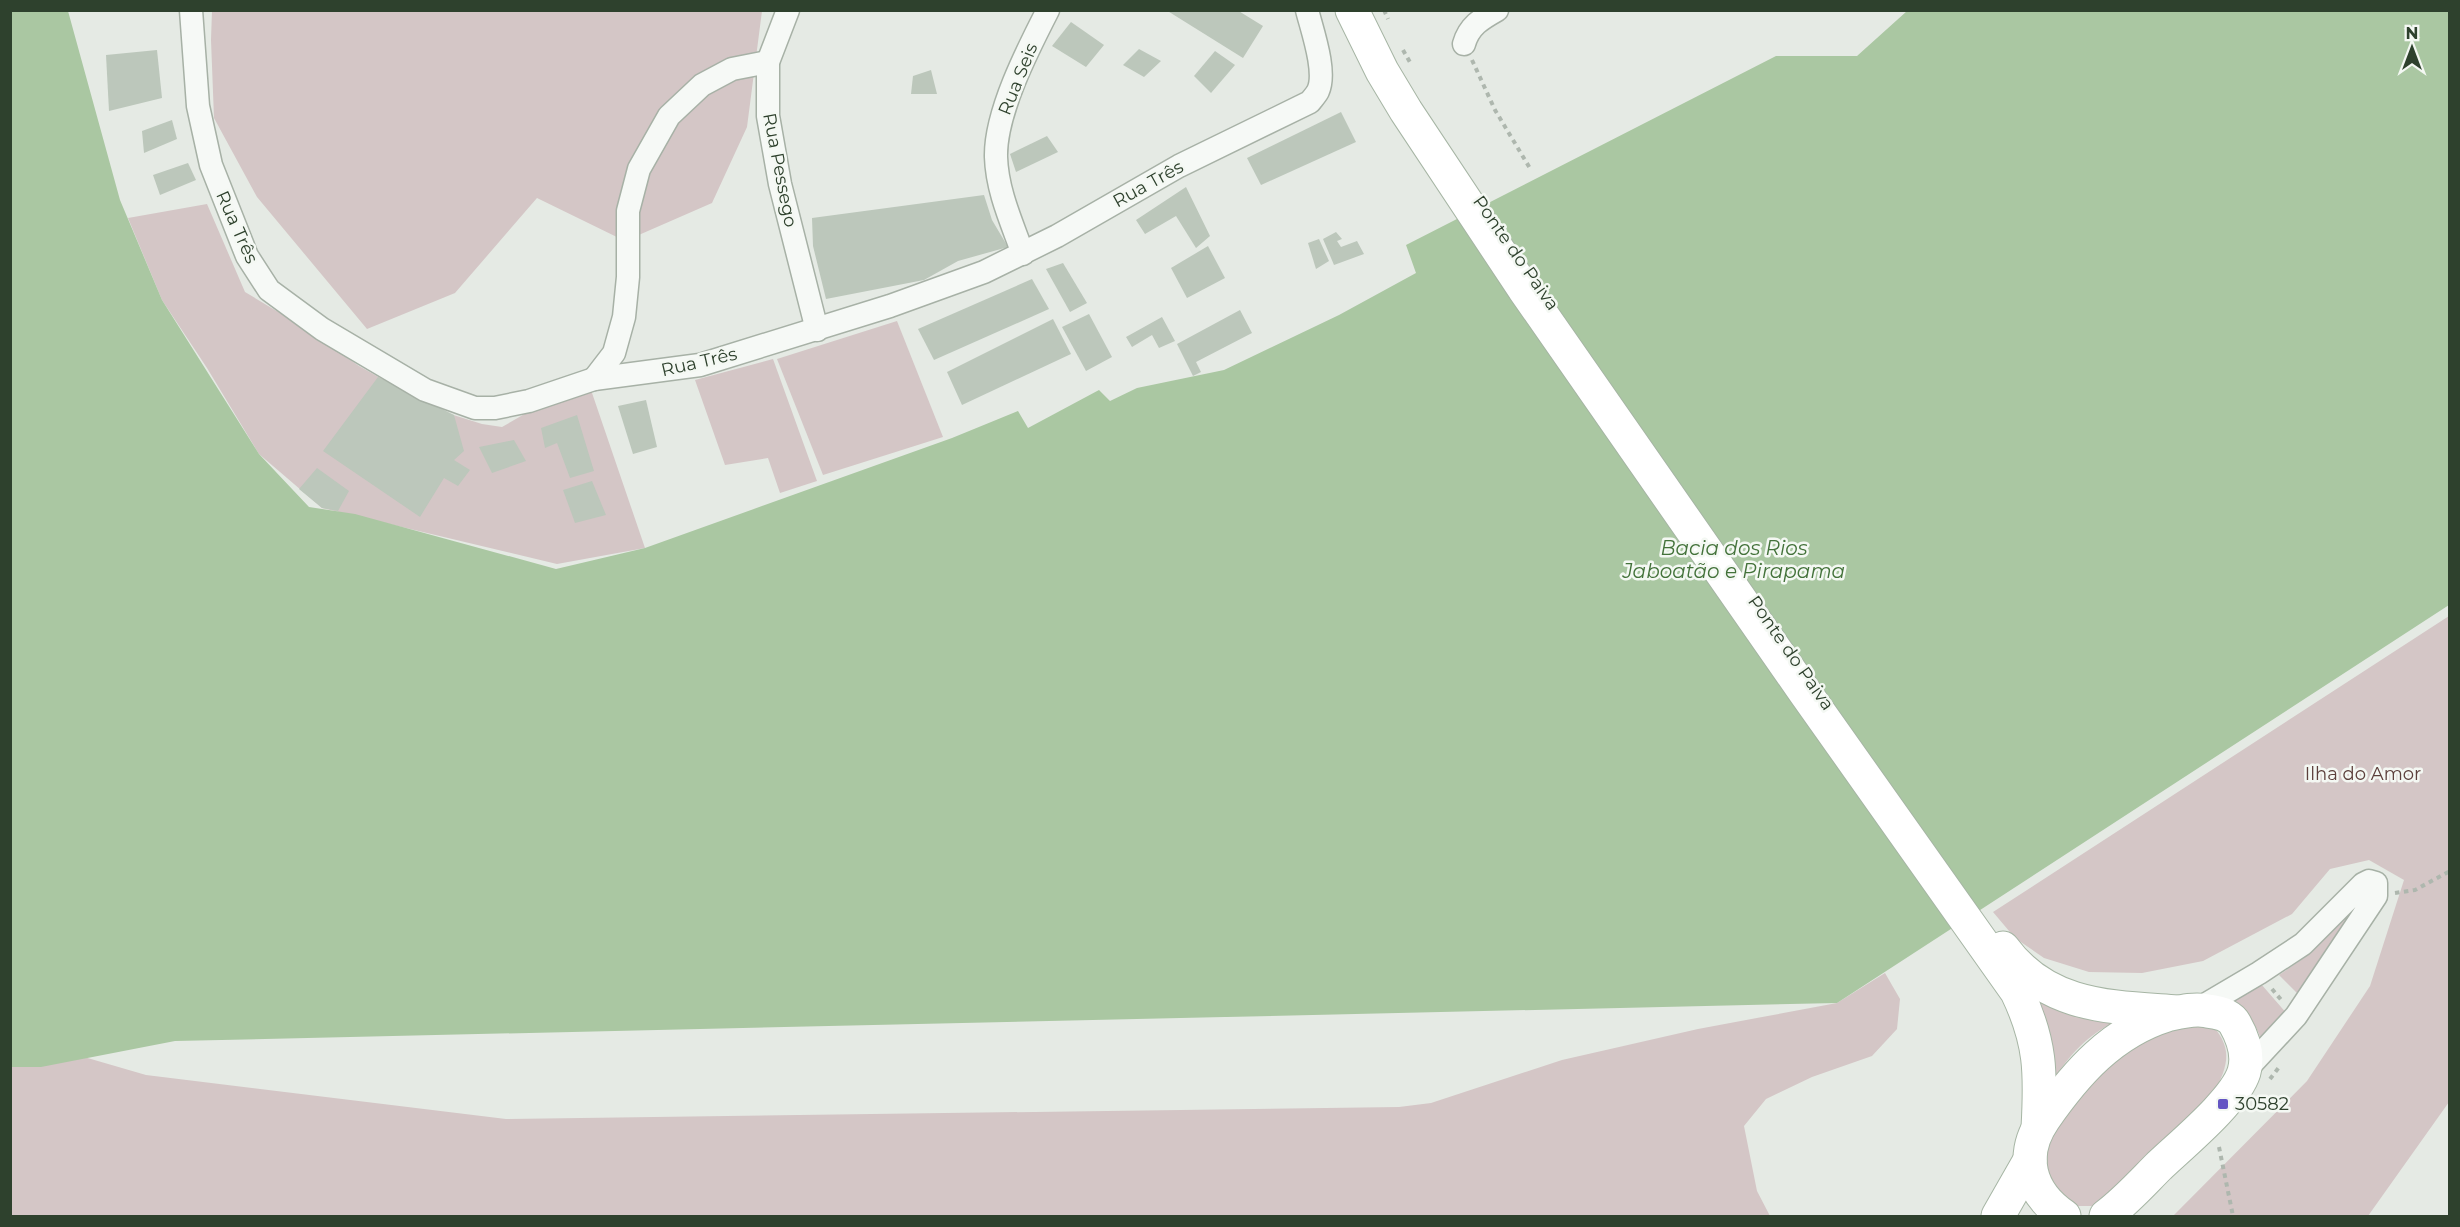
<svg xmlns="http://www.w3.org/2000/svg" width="2460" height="1227" font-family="Montserrat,sans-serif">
	<rect width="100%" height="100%" fill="#e5eae4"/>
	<!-- green -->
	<g fill="#d4c6c6">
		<path d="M 212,11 L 762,11 L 747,127 L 712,203 L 625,241 L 537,198 L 455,293 L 367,329 L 257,197 L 214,118 L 211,40 Z"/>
		<path d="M 207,204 L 245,292 L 300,325 L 359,366 L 412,396 L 447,413 L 482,424 L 502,427 L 549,400 L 591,390 L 645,548 L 557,564 L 322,508 L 259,454 L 207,368 L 162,300 L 128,218 Z"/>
		<path d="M 897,321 L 943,437 L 823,475 L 777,359 Z"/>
		<path d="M 773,359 L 817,481 L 780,493 L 768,458 L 725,465 L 695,380 Z"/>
		<path d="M 2449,616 L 2449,1102 L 2368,1216 L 2173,1216 L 2307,1081 L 2370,986 L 2404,880 L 2369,860 L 2330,869 L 2292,914 L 2203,961 L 2142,973 L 2089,972 L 2044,958 L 2015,938 L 1993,912 Z"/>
		<path d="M 2366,891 L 2300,996 L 2279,975 L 2304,958 Z"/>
		<path d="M 1885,973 L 1900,999 L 1897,1029 L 1872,1056 L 1812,1077 L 1766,1099 L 1744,1126 L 1757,1191 L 1770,1216 L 11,1216 L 11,1058 L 60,1050 L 146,1075 L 506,1119 L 1399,1107 L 1431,1103 L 1562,1060 L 1698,1029 L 1837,1003 Z"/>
		<path d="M 2017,983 L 2136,1011 C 2093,1031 2077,1044 2050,1084 Z"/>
		<path d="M 2261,984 L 2288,1015 L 2263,1048 C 2258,1021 2245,1014 2224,998 Z"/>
		<path d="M 2208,1020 C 2233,1047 2230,1063 2213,1094 L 2096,1206 L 2075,1206 L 2042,1176 L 2048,1124 L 2112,1039 Z"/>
	</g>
	<!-- water -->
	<path fill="#aac7a2" d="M 10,11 L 68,11 L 120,200 L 162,300 L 259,454 L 309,507 L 355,514 L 556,569 L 645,548 L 952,438 L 1018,411 L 1028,428 L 1099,390 L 1110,401 L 1137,388 L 1224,370 L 1339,315 L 1416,273 L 1406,245 L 1776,56 L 1857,56 L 1907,11 L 2449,11 L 2449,605 L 1837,1003 L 175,1041 L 41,1067 L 11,1067 Z"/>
	<!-- building -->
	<g fill="#bcc7bb">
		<path d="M 1166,10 L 1237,10 L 1263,26 L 1243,58 Z"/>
		<path d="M 1071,22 L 1104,45 L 1086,67 L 1052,46 Z"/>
		<path d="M 1139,49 L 1161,61 L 1144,77 L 1123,65 Z"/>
		<path d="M 157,50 L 162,98 L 109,111 L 106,55 Z"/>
		<path d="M 1215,51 L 1235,65 L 1211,93 L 1194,76 Z"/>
		<path d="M 931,70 L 937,94 L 911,94 L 913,76 Z"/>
		<path d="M 1341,112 L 1356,142 L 1261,185 L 1247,158 Z"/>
		<path d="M 172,120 L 177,139 L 144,153 L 142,131 Z"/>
		<path d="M 1047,136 L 1058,152 L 1016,172 L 1010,154 Z"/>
		<path d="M 188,163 L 196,180 L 160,195 L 153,175 Z"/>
		<path d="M 1186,187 L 1210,236 L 1196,248 L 1176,216 L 1145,234 L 1136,220 Z"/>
		<path d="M 984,195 L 992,220 L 1008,247 L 958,261 L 924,280 L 826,299 L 813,246 L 812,218 Z"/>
		<path d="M 1336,232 L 1342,239 L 1337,241 L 1341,247 L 1357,241 L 1364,254 L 1334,265 L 1323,239 Z"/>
		<path d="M 1319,239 L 1329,261 L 1316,269 L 1308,243 Z"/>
		<path d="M 1208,246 L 1225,278 L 1187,298 L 1171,268 Z"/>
		<path d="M 1063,263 L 1087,303 L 1070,312 L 1046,269 Z"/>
		<path d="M 1032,279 L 1049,309 L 934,360 L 918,329 Z"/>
		<path d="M 1240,310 L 1252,333 L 1196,362 L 1201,372 L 1193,376 L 1177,344 Z"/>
		<path d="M 1089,314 L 1112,357 L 1086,371 L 1062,327 Z"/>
		<path d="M 1162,317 L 1175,341 L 1159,348 L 1152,335 L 1132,347 L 1126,337 Z"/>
		<path d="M 1053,319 L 1071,354 L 962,405 L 947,372 Z"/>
		<path d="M 378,377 L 454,415 L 464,451 L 454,460 L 470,470 L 458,486 L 444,478 L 420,517 L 323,451 Z"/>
		<path d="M 646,400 L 657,447 L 633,454 L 618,406 Z"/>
		<path d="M 577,415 L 594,471 L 570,478 L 557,443 L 545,448 L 541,428 Z"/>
		<path d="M 514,440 L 526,461 L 492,473 L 479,447 Z"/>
		<path d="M 317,468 L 349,491 L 338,511 L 322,508 L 299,489 Z"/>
		<path d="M 592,481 L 606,515 L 575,523 L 563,490 Z"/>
	</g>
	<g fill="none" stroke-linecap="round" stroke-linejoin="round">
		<!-- street casing -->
		<g stroke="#a7b1a6" stroke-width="25">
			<g id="street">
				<path d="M 191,10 L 198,106 L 211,165 L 247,256 L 269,290 L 322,329 L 425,390 L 475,408 L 495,408 L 529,401 L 594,379 L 700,365 L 890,306 L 984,272 L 1057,236 L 1179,166 L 1310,102 C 1312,99 1316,95 1318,91 C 1327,72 1312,30 1307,10"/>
				<path d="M 788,10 L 768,62 L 768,116 L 780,184 L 817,330"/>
				<path d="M 1464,44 C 1469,26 1481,19 1497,10"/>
				<path d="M 1023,254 C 1012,223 997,191 996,157 C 995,113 1028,49 1048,10"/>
				<path d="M 594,379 L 614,353 L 624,317 L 628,277 L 628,211 L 639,169 L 669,116 L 702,85 L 732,69 L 768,62"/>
				<path d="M 2198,1009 L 2259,973 L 2303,944 L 2363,884 L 2369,881 L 2376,883 L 2376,896 L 2296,1016 L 2244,1072"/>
			</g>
		</g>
		<!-- primary casing -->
		<g stroke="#a6b5a4" stroke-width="35">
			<g id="primary">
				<path d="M 1352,10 L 1382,71 L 1406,111 L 1524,289 L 1804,691 L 2017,992 C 2041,1042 2041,1073 2038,1128"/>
				<path d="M 2003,948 C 2047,1008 2111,1007 2177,1012"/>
				<path d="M 1998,1216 L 2030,1160"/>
				<path d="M 2064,1216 C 2029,1192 2019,1155 2044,1119 C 2076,1073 2112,1032 2167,1015 C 2180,1012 2194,1008 2207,1011 C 2218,1012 2230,1015 2235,1024 C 2243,1038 2249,1055 2244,1072 C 2235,1101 2182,1144 2159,1166 C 2142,1183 2125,1202 2106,1216"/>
			</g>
		</g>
		<!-- path -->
		<g stroke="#aeb7ae" stroke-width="4" stroke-dasharray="4.5 4.5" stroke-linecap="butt">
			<path d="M 1384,10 L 1388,19"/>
			<path d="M 1403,50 L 1411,64"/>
			<path d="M 1472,60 L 1495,110 L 1531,170"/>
			<path d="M 2395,893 L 2415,890 L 2450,871"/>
			<path d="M 2272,989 L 2283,1002"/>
			<path d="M 2270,1079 L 2280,1066"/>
			<path d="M 2219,1147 L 2233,1216"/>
		</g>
		<!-- street -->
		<use href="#street" stroke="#f6f9f6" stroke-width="22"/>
		<!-- primary -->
		<use href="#primary" stroke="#fff" stroke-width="33"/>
	</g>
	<!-- markers -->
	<rect fill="#6455c3" stroke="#f4f8f3" stroke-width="2" x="2217" y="1098" width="12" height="12" rx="3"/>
	<g text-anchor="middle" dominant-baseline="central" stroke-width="5" stroke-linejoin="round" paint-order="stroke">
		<!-- street labels -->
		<g font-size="18" fill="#2e412d" stroke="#f4f8f3">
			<text transform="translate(1018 79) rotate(-68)">Rua Seis</text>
			<text transform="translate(780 170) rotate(79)">Rua Pessego</text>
			<text transform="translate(1148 184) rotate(-29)">Rua Três</text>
			<text transform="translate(237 227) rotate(66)">Rua Três</text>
			<text transform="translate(1516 253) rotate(55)">Ponte do Paiva</text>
			<text transform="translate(699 362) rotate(-13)">Rua Três</text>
			<text transform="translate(1791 653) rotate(55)">Ponte do Paiva</text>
		</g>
		<!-- park labels -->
		<g font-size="18" fill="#5c3f3b" stroke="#f4f8f3">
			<text x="2363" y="774">Ilha do Amor</text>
		</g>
		<!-- poi labels -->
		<g font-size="18" fill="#2e412d" stroke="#f4f8f3" text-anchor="start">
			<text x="2235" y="1104">30582</text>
		</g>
		<!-- water labels -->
		<g font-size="20" font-style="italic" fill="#43723a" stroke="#f4f8f3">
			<text x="1734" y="548">Bacia dos Rios<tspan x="1734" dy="23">Jaboatão e Pirapama</tspan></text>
		</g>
	</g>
	<!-- border -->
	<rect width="2460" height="1227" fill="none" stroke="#2e412d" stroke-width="24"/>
	<!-- north arrow -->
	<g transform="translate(2412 48)" stroke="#f4f8f3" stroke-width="4.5" paint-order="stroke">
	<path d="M0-4.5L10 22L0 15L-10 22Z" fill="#2e412d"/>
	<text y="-9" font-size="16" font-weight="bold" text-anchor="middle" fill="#2e412d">N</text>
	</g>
</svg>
